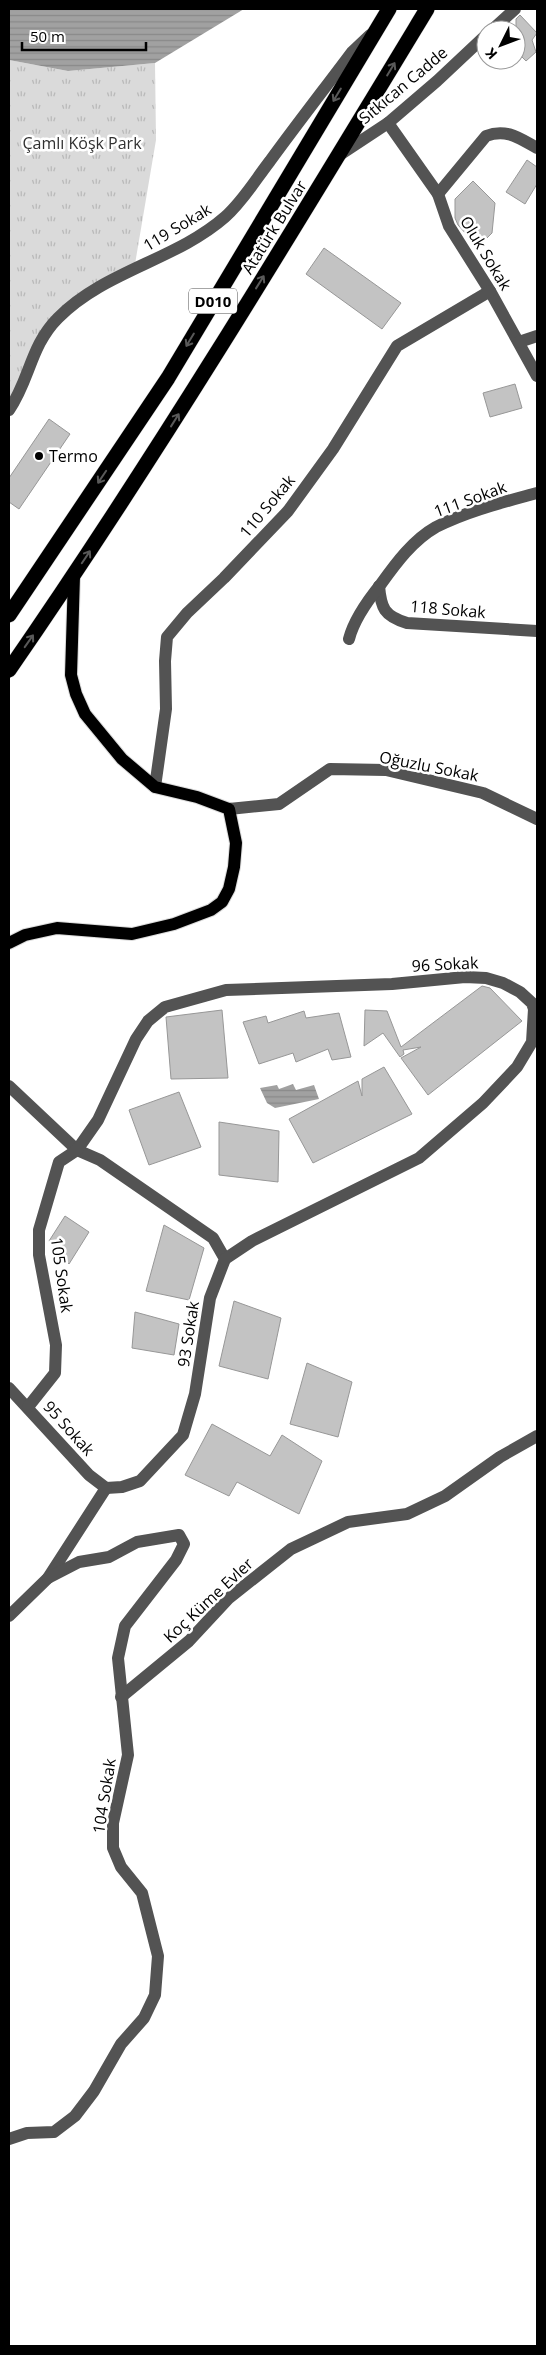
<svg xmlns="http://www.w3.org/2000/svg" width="546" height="2355" font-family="'Open Sans',sans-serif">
	<defs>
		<pattern id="park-tufts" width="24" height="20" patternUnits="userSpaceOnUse" patternTransform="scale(1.25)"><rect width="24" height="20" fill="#dadada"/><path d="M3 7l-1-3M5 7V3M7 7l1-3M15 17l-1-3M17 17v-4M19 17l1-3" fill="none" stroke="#b9b9b9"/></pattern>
		<pattern id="water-rules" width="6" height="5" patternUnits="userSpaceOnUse" patternTransform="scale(1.25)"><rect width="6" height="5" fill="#a1a1a1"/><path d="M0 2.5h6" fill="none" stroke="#898989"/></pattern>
	</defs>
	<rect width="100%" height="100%" fill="#fff"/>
	<!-- park -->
	<path fill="url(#park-tufts)" d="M 9,60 L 68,71 L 155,63 L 156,140 L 134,270 L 59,317 L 9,410 Z"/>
	<!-- water -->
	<g fill="url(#water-rules)">
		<path d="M 9,9 L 244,9 L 155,63 L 68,71 L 9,60 Z"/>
		<path d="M 293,1084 L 296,1090 L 314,1085 L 319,1099 L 275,1108 L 267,1103 L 260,1088 L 277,1085 L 279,1089 Z"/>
	</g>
	<!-- building -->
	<g fill="#c3c3c3" stroke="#979797">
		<path d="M 520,15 L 537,33 L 532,40 L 536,52 L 526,61 L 516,51 L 516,19 Z"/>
		<path d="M 527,160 L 537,167 L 537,184 L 525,204 L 506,192 Z"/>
		<path d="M 473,181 L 495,203 L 492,233 L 478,247 L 458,225 L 455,218 L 455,199 Z"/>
		<path d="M 324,248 L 401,303 L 382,329 L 306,274 Z"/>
		<path d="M 515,384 L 522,408 L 490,417 L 483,393 Z"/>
		<path d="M 49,419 L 70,434 L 19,509 L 9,502 L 9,478 Z"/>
		<path d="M 482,986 L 490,988 L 522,1021 L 428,1095 L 401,1058 L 421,1047 L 403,1050 L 404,1054 L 400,1057 L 383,1033 L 364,1046 L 365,1010 L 387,1011 L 401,1047 Z"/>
		<path d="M 222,1010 L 228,1078 L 171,1079 L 166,1017 Z"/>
		<path d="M 304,1011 L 306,1018 L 339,1013 L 351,1057 L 332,1060 L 328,1049 L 296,1062 L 293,1053 L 259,1064 L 243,1022 L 266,1016 L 268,1023 Z"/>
		<path d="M 384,1067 L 412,1114 L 313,1163 L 289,1119 L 358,1081 L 362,1096 L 362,1079 Z"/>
		<path d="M 179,1092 L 201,1147 L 149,1165 L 129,1110 Z"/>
		<path d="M 219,1122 L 279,1131 L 278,1182 L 219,1175 Z"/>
		<path d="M 65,1216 L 89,1232 L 69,1264 L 49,1241 Z"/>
		<path d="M 164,1225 L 204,1248 L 189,1300 L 146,1291 Z"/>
		<path d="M 234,1301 L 281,1318 L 268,1379 L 219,1366 Z"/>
		<path d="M 135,1312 L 179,1324 L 174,1355 L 132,1348 Z"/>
		<path d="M 307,1363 L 352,1382 L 338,1437 L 290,1424 Z"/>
		<path d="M 212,1424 L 270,1456 L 282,1435 L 322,1461 L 299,1514 L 237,1482 L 229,1496 L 185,1475 Z"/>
	</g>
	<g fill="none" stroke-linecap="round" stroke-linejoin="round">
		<!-- major casing -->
		<g stroke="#dbdbdb" stroke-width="14">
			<path id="major" d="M 9,943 L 25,935 L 57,928 L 132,934 L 174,924 L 211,910 L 222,902 L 229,889 L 234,867 L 236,843 L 229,809 L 197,797 L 155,787 L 122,759 L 85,714 L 76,694 L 71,675 L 74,576"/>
		</g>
		<!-- highway casing -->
		<g stroke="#dbdbdb" stroke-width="16">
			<g id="highway">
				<path d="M 9,615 L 168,378 L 389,9"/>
				<path d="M 9,670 C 157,456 292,232 427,9"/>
			</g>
		</g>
		<!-- minor -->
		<g stroke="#535353" stroke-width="12">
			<path d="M 492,30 L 515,9"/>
			<path d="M 388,123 L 438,194 L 449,226 L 490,291 L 537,376"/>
			<path d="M 338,156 L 388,123 L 437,81 L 486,35"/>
			<path d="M 438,194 L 486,136 C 506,128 519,138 537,148"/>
			<path d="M 519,342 L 537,336"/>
			<path d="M 9,410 C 30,380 30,346 58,318 C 104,271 176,260 225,217 C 243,201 256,179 270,161 C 297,124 325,88 352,52 L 370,35"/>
			<path d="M 379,586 C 381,608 384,616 407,623 L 537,631"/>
			<path d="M 349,639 C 354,619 368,600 381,584 C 396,563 413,540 436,527 C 467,511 504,502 537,493"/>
			<path d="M 155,787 L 166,709 L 165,661 L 167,637 L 187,613 L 224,578 L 288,511 L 333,449 L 397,346 L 490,291"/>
			<path d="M 229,809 L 279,804 L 330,769 L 386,770 L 483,793 L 537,819"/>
			<path d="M 9,1086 L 77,1150 L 100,1160 L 213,1238 L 225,1259 L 210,1298 L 195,1394 L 183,1435 L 140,1481 L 122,1487 L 106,1488"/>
			<path d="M 9,1388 L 89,1475 L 106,1488"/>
			<path d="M 28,1407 L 55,1373 L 56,1345 L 39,1255 L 39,1230 L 59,1162 L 77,1150 L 98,1120 L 136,1039 L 148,1021 L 165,1007 L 226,990 L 392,984 L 465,977 L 486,978 L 503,983 L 520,992 L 532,1003 L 534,1009 L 532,1042 L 517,1067 L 483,1103 L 419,1158 L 252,1241 L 225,1259"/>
			<path d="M 9,1616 L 48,1578 L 106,1488"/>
			<path d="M 121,1697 L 189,1641 L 229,1598 L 291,1549 L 348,1522 L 407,1514 L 445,1496 L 500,1457 L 537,1436"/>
			<path d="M 9,2139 L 27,2133 L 54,2132 L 75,2116 L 94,2091 L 121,2044 L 144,2018 L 155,1995 L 158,1956 L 142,1893 L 121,1867 L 113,1848 L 113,1823 L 128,1755 L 118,1658 L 125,1626 L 176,1560 L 184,1544 L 179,1535 L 137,1542 L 109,1557 L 79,1562 L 48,1578"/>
		</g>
		<!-- major -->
		<use href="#major" stroke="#000" stroke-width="12"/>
		<!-- highway -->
		<use href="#highway" stroke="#000" stroke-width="15"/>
	</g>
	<!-- one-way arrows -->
	<defs><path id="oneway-shaft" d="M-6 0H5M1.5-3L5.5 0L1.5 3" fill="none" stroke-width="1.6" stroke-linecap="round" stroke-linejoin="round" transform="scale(1.25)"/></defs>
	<g stroke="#595959">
		<use href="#oneway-shaft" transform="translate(391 69) rotate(-59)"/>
		<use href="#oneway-shaft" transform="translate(337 95) rotate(121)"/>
		<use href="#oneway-shaft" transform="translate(260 282) rotate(-58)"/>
		<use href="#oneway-shaft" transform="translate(190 340) rotate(121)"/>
		<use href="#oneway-shaft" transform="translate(175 420) rotate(-58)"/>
		<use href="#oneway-shaft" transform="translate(102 477) rotate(124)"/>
		<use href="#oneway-shaft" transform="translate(86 557) rotate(-56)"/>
		<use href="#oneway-shaft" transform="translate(29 641) rotate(-55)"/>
	</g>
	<!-- markers -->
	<circle fill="#000" stroke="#fff" stroke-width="2" cx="39" cy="456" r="5"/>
	<g text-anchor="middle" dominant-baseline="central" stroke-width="5" stroke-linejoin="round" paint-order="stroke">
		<!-- shield labels -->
		<rect fill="#fff" stroke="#4c4c4c" stroke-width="1" x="189" y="288.5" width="48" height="25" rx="4"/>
		<g font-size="15" font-weight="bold" fill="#000">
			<text x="213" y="301">D010</text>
		</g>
		<!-- street labels -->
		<g font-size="16" fill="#000" stroke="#fff">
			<text transform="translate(403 85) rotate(-40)">Sıtkıcan Cadde</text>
			<text transform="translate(177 227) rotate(-31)">119 Sokak</text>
			<text transform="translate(274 227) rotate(-58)">Atatürk Bulvar</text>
			<text transform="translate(486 253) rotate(59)">Oluk Sokak</text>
			<text transform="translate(470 499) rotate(-20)">111 Sokak</text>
			<text transform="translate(267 506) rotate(-50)">110 Sokak</text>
			<text transform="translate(448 609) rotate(5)">118 Sokak</text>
			<text transform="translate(429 766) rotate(11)">Oğuzlu Sokak</text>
			<text transform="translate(445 964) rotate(-3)">96 Sokak</text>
			<text transform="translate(62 1275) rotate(82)">105 Sokak</text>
			<text transform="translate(188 1334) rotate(-81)">93 Sokak</text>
			<text transform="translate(69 1428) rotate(48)">95 Sokak</text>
			<text transform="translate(208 1600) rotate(-43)">Koç Küme Evler</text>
			<text transform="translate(104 1796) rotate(-81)">104 Sokak</text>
		</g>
		<!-- park labels -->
		<g font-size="16" fill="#313131" stroke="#fff">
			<text x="82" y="143">Çamlı Köşk Park</text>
		</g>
		<!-- poi labels -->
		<g font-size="16" fill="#000" stroke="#fff" text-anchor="start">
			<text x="49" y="456">Termo</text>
		</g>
	</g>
	<!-- border -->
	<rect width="546" height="2355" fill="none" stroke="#000000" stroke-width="20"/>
	<!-- north arrow -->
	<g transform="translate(501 45) rotate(228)"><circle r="24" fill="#ffffff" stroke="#999999"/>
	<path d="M0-4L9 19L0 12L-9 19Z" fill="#000000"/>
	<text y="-8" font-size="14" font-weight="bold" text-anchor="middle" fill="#000000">K</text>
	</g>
	<!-- scale -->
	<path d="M22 42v8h124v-8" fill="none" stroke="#000000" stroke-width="2.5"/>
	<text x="30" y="42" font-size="15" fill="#000000" stroke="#ffffff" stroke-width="4" paint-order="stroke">50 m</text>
</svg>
